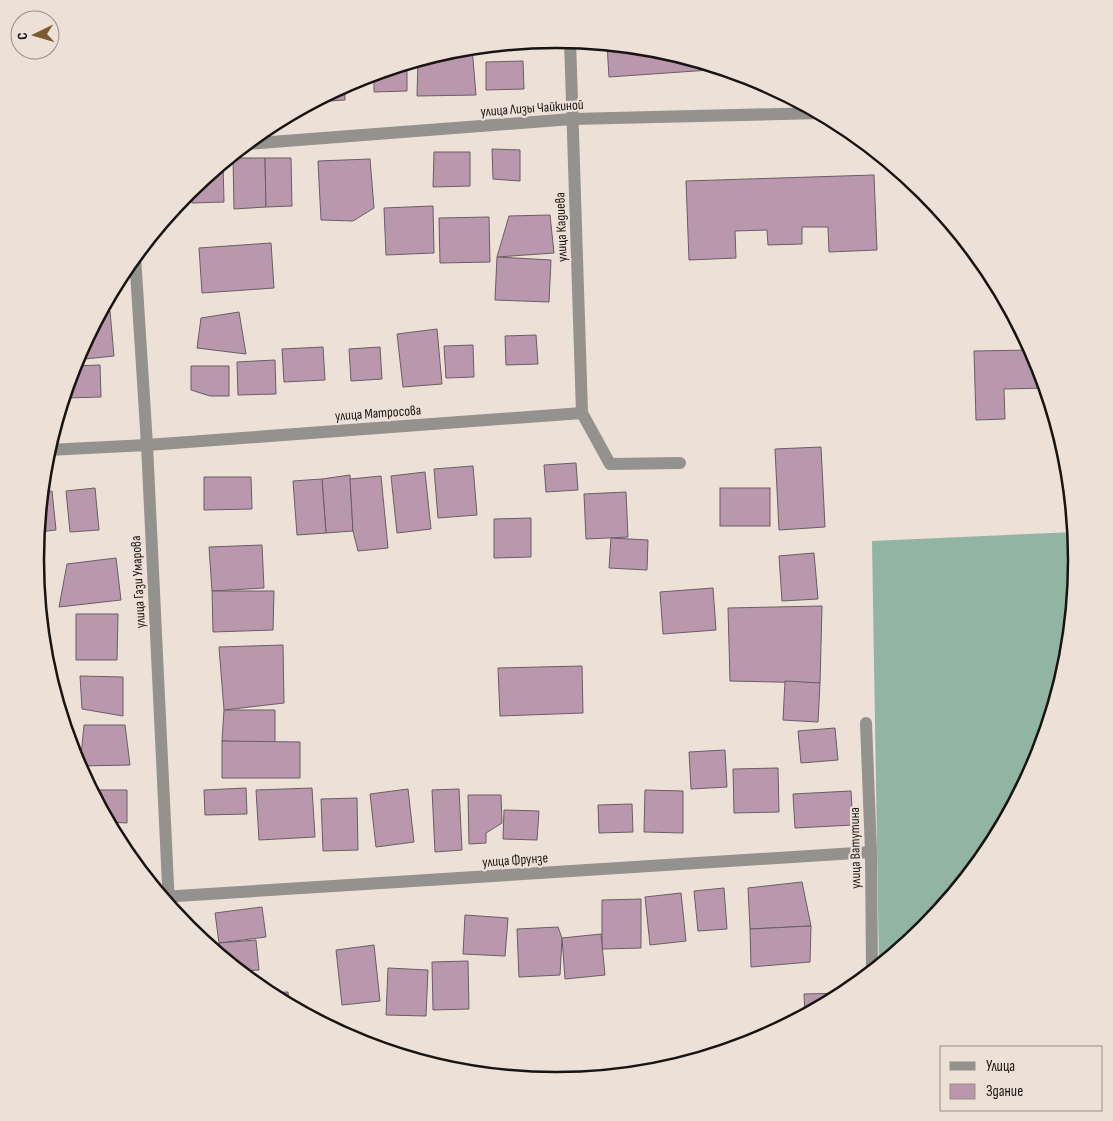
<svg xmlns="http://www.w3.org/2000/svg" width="1113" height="1121" font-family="'Sofia Sans Condensed',sans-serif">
	<rect width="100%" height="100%" fill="#ede0d7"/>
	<!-- forest -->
	<path fill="#92b5a1" d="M 1075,532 L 1078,560 L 1068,663 L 1038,760 L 990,850 L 925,929 L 879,967 L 872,541 Z"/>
	<!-- building -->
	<g fill="#b998ad" stroke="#695d65">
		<path d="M 607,44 L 659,49 L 724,69 L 609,77 Z"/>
		<path d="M 472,47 L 476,95 L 417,96 L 418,60 L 455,49 Z"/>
		<path d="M 523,61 L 524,89 L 486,90 L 486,62 Z"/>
		<path d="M 407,64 L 407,91 L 374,92 L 374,74 Z"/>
		<path d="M 345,85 L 345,100 L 314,102 Z"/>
		<path d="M 492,149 L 520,150 L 520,181 L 493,179 Z"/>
		<path d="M 434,152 L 470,152 L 470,186 L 433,187 Z"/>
		<path d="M 233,158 L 265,158 L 266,207 L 234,209 Z"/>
		<path d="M 265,158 L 291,158 L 292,206 L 266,207 Z"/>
		<path d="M 370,159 L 374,208 L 353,221 L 321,220 L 318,161 Z"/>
		<path d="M 223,163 L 224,202 L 192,203 L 191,189 Z"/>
		<path d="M 874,175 L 877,250 L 829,252 L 828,227 L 802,227 L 802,244 L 768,245 L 767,230 L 735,231 L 736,258 L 689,260 L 686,181 Z"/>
		<path d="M 433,206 L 434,253 L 386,255 L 384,208 Z"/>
		<path d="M 550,215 L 554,253 L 497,257 L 509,216 Z"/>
		<path d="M 489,217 L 490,262 L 440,263 L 439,218 Z"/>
		<path d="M 271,243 L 274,288 L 202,293 L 199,248 Z"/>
		<path d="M 497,257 L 551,260 L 549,302 L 495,300 Z"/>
		<path d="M 110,311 L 114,356 L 75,360 L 101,312 Z"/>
		<path d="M 239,312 L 246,354 L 197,348 L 201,318 Z"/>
		<path d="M 437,329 L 442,384 L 403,387 L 397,334 Z"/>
		<path d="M 536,335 L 538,364 L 506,365 L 505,336 Z"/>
		<path d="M 473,345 L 474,377 L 446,378 L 444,346 Z"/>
		<path d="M 323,347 L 325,380 L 284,382 L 282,349 Z"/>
		<path d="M 380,347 L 382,379 L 351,381 L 349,349 Z"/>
		<path d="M 1032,350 L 1038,361 L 1047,388 L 1004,389 L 1005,419 L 976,420 L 974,351 Z"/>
		<path d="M 275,360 L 276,394 L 238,395 L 237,362 Z"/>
		<path d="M 100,365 L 101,397 L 66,398 L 66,389 L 73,366 Z"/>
		<path d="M 191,366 L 229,366 L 229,396 L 210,396 L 191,390 Z"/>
		<path d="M 821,447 L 825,527 L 779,530 L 775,449 Z"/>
		<path d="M 576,463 L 578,490 L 546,492 L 544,465 Z"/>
		<path d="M 473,466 L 477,515 L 438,518 L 434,469 Z"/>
		<path d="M 425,472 L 431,529 L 397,533 L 391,476 Z"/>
		<path d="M 350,475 L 353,531 L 326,533 L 322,479 Z"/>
		<path d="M 381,476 L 388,548 L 358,551 L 353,531 L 350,479 Z"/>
		<path d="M 204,477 L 251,477 L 252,509 L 204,510 Z"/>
		<path d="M 322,479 L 326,533 L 297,535 L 293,481 Z"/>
		<path d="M 95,488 L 99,530 L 70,532 L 66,491 Z"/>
		<rect x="720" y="488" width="50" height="38"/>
		<path d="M 52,491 L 56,530 L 38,532 L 42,492 Z"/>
		<path d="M 626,492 L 628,537 L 586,539 L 584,494 Z"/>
		<path d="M 531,518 L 531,557 L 494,558 L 494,519 Z"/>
		<path d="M 611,538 L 648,540 L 647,570 L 609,568 Z"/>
		<path d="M 262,545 L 264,588 L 212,591 L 209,547 Z"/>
		<path d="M 814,553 L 818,599 L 782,601 L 779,556 Z"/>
		<path d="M 116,558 L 121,600 L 59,607 L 67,564 Z"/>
		<path d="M 713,588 L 716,630 L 663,634 L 660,592 Z"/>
		<path d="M 212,591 L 274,591 L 273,630 L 213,632 Z"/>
		<path d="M 822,606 L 820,683 L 730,681 L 728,608 Z"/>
		<path d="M 76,614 L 118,614 L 117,660 L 76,660 Z"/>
		<path d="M 283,645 L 284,703 L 224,710 L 219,647 Z"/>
		<path d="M 582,666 L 583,713 L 500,716 L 498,668 Z"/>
		<path d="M 80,676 L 123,677 L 123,716 L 82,709 Z"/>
		<path d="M 785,681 L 820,683 L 818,722 L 783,720 Z"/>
		<path d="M 224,710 L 275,710 L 275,744 L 222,741 Z"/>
		<path d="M 84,725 L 125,725 L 130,765 L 80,766 Z"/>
		<path d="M 835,728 L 838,760 L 801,763 L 798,731 Z"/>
		<path d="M 222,741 L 300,742 L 300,778 L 222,778 Z"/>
		<path d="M 725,750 L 727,787 L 691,789 L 689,752 Z"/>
		<path d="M 778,768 L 779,812 L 734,813 L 733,769 Z"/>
		<path d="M 246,788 L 247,814 L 205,815 L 204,790 Z"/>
		<path d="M 312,788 L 315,837 L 259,840 L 256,790 Z"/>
		<path d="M 408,789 L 414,842 L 376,847 L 370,794 Z"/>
		<path d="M 459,789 L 462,850 L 435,852 L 432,790 Z"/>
		<path d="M 90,790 L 127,790 L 127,823 L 108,822 Z"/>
		<path d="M 645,790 L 683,791 L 683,833 L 644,832 Z"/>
		<path d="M 851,791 L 853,825 L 795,828 L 793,794 Z"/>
		<path d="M 468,795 L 501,795 L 502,823 L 486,833 L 486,843 L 469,844 Z"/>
		<path d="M 357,798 L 358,850 L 323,851 L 321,799 Z"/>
		<path d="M 632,804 L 633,832 L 599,833 L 598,805 Z"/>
		<path d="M 504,810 L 539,811 L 537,840 L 503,839 Z"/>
		<path d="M 802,882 L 811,926 L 750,929 L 748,888 Z"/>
		<path d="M 724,888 L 727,929 L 698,931 L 694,891 Z"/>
		<path d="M 681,893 L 686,941 L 650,945 L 645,897 Z"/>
		<path d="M 641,899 L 641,948 L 602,949 L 602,900 Z"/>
		<path d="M 262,907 L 266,937 L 219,943 L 215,913 Z"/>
		<path d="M 465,915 L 508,918 L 505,956 L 463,954 Z"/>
		<path d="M 811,926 L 810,962 L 751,967 L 750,929 Z"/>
		<path d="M 558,927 L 562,938 L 560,975 L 519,977 L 517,929 Z"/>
		<path d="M 601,934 L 605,975 L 565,979 L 562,938 Z"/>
		<path d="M 256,940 L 259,970 L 239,971 L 220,956 L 219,943 Z"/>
		<path d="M 374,945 L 380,1001 L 342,1005 L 336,950 Z"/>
		<path d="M 468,961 L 469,1009 L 433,1010 L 432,962 Z"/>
		<path d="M 388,968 L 428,970 L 426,1016 L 386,1015 Z"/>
		<path d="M 288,992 L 289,1006 L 266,993 Z"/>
		<path d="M 846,993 L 846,994 L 805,1016 L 804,994 Z"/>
	</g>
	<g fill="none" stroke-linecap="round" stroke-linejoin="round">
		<!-- minor -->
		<g stroke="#94928c" stroke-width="12">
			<path d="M 570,40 L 582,413"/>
			<path d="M 246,144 L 572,119 L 821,113"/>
			<path d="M 135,256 L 147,445 L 169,906"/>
			<path d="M 48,450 L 147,445 L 582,413 L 610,464 L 680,463"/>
			<path d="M 866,723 L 871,852 L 872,973"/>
			<path d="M 161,897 L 871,852"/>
		</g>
	</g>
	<g text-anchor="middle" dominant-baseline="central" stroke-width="4.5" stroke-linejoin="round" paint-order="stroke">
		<!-- street labels -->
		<g font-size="14" fill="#181411" stroke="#ede0d7">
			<text transform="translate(532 108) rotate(-4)">улица Лизы Чайкиной</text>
			<text transform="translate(561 227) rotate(-92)">улица Кадиева</text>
			<text transform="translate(378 413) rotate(-4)">улица Матросова</text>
			<text transform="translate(138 582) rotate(-93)">улица Гази Умарова</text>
			<text transform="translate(855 848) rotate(-91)">улица Ватутина</text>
			<text transform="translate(515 860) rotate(-4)">улица Фрунзе</text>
		</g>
	</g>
	<!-- crop -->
	<path d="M0 0H1113V1121H0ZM44 560a512 512 0 1 1 1024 0a512 512 0 1 1-1024 0Z" fill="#ede0d7" fill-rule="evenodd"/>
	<path fill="none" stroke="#181411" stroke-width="2.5" d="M44 560a512 512 0 1 1 1024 0a512 512 0 1 1-1024 0Z"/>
	<!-- legend -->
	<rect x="940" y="1046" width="162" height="65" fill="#ede0d7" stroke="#988e88"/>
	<rect x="950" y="1062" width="25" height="8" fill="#94928c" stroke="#988e88"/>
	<text x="986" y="1071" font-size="15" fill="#181411">Улица</text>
	<rect x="950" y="1084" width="25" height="15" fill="#b998ad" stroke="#988e88"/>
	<text x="986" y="1096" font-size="15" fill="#181411">Здание</text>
	<!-- north arrow -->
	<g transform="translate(35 35) rotate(265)"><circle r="24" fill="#ede0d7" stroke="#988e88"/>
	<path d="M0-4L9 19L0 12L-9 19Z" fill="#7b5a30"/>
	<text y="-8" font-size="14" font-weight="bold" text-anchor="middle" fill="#181411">С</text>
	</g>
</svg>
